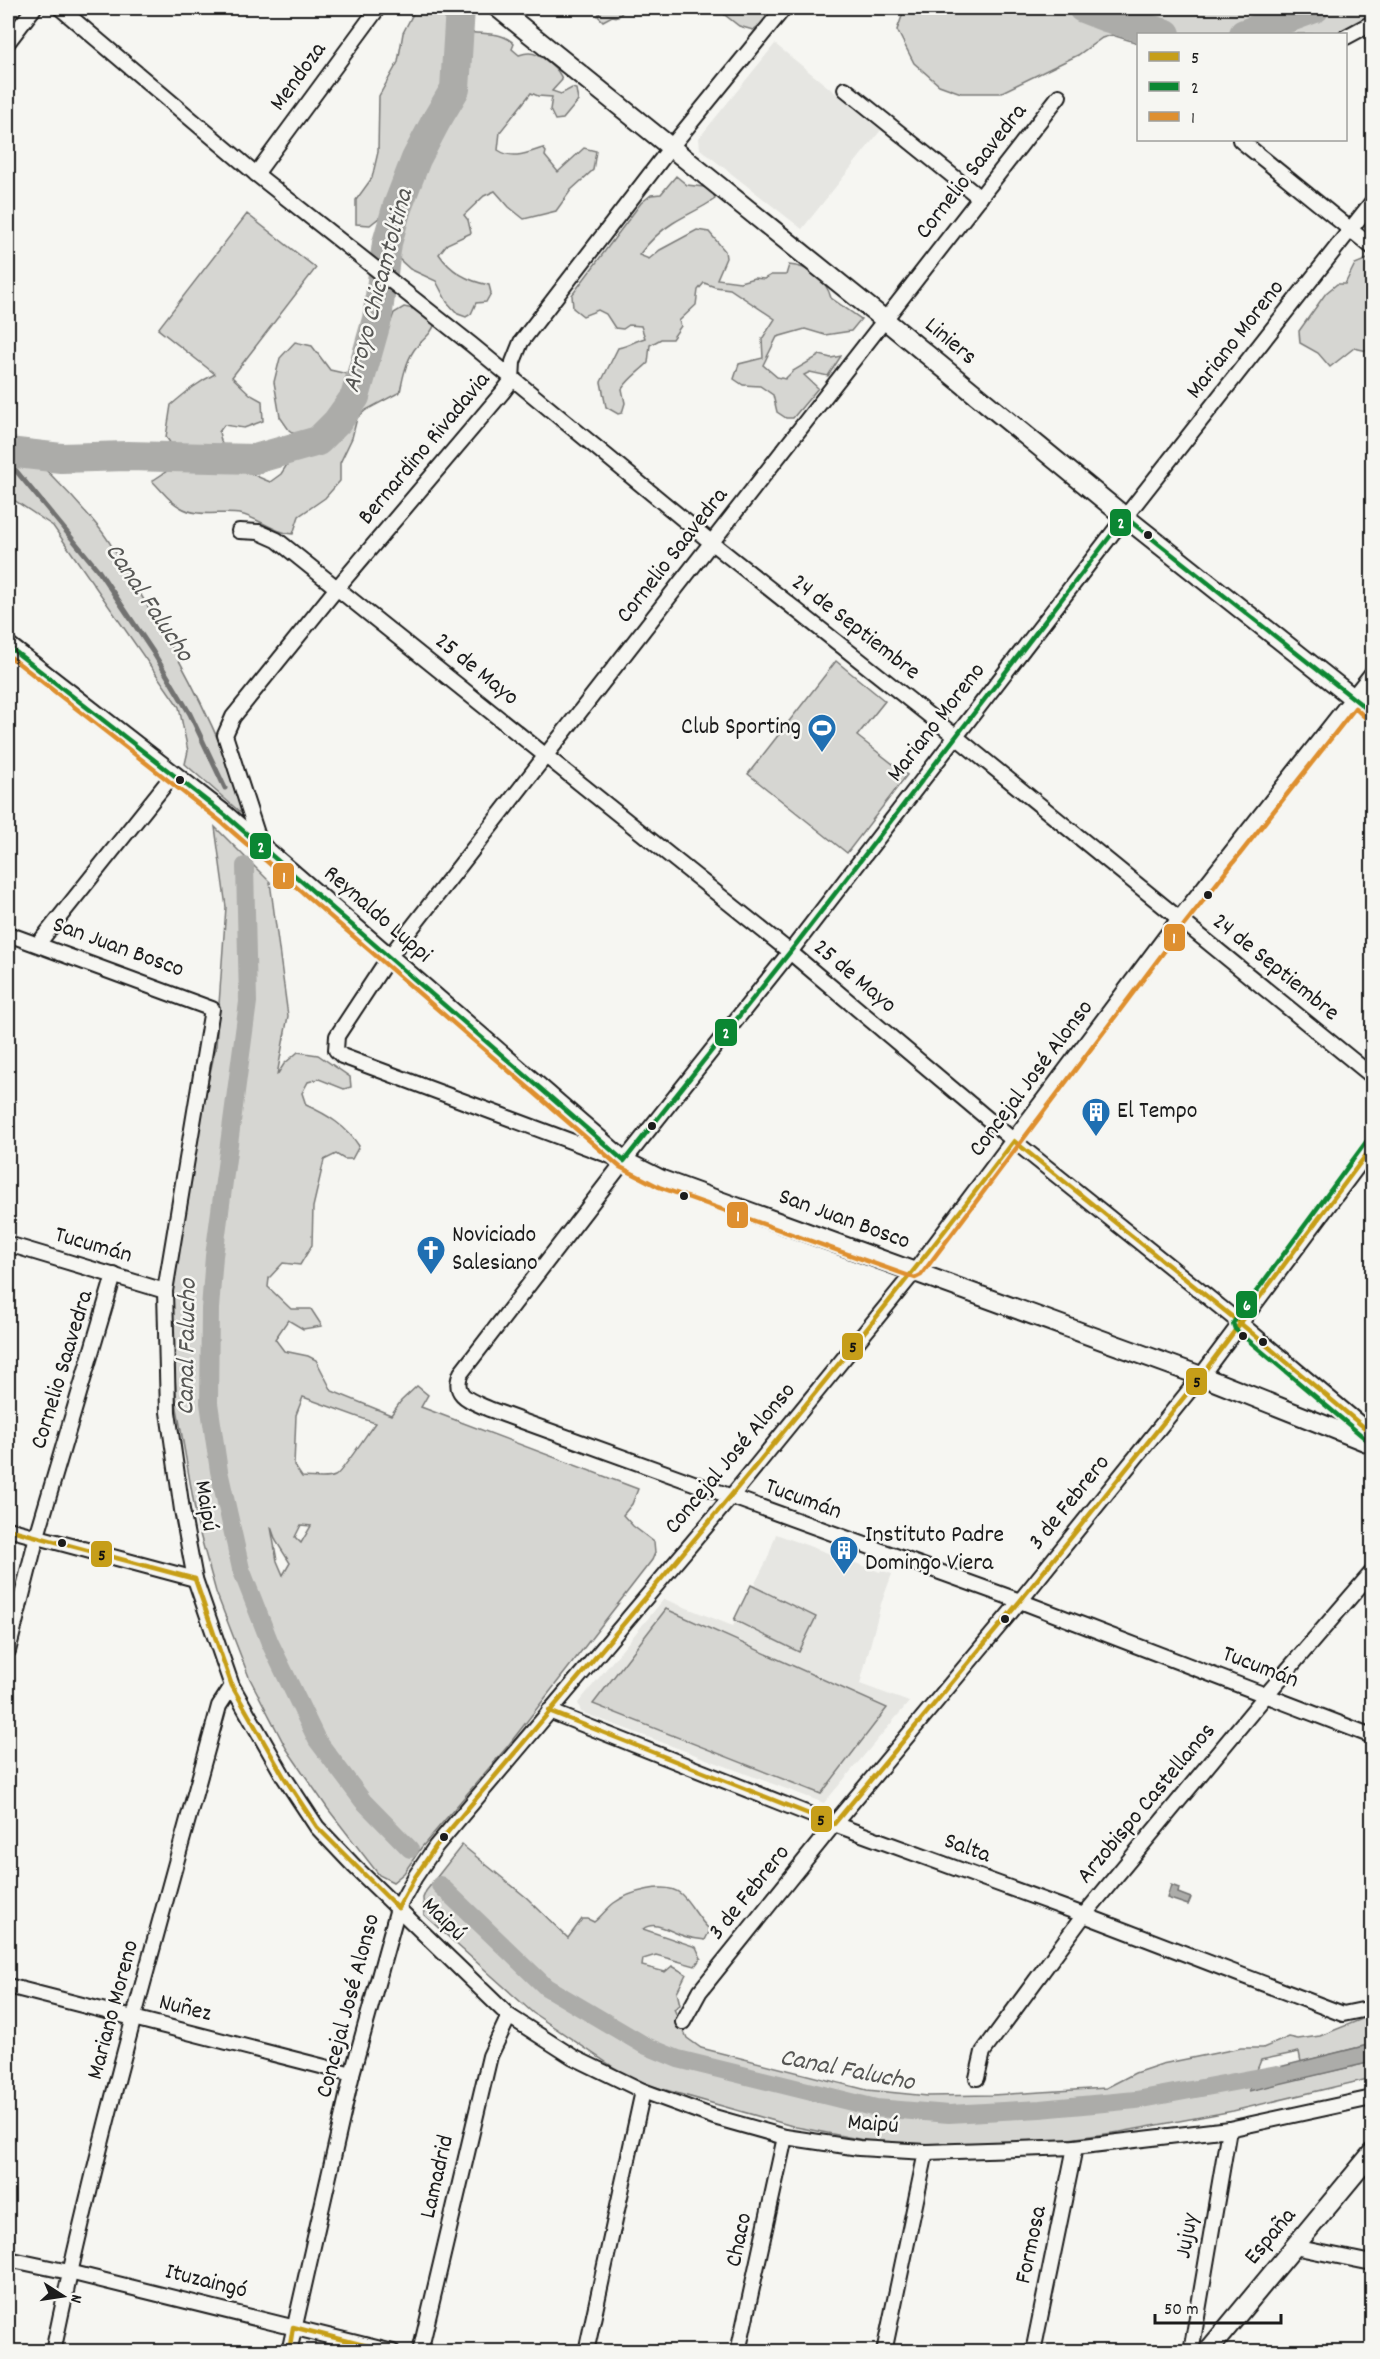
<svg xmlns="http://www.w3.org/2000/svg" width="1380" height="2359" font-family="Dekko,sans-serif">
	<rect width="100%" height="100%" fill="#f6f6f2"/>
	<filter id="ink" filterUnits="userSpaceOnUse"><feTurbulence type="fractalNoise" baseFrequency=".0167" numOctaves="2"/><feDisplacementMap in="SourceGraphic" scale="12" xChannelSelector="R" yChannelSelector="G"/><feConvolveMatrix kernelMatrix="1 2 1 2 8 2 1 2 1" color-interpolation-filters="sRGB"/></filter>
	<g filter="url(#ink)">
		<!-- built -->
		<g fill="#e6e6e2">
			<path d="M 775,44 L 881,130 L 802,229 L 700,149 L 699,138 Z"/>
			<path d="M 776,1534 L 880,1572 L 881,1570 L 892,1574 L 881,1604 L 860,1684 L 909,1702 L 824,1803 L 581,1712 L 578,1703 L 664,1599 L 733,1626 L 767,1560 Z"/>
		</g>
		<!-- green -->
		<g fill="#d6d6d2" stroke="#797977" stroke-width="1.5" fill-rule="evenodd">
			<path d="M 416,8 L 443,8 C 444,11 446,18 448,21 C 465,42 498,25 514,44 L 512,49 L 519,55 C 522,54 525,53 529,53 C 540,53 560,69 562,80 L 552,91 L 561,94 L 572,88 L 576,89 L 578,101 L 563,119 L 555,120 L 550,110 L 552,97 L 538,96 L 531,93 L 500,132 L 498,150 C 513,160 527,153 543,148 L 546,152 L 545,156 L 558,172 L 584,148 L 596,151 L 593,170 L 571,190 L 556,211 L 524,219 L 509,207 L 495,191 L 484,196 L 464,215 L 468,220 L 471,233 L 447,244 L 439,254 C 451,272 467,281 489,285 L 491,293 L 486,302 L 476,303 L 471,314 L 466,317 L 458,314 L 447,302 L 436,281 L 410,269 L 399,259 L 397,246 L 400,233 L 379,218 L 370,225 L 356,224 L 356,200 L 372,178 L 378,152 L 379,96 L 398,62 L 403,33 Z"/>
			<path d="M 602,8 L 626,8 L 618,17 L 612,16 L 603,21 L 598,16 Z"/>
			<path d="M 716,8 L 778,8 L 772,16 L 753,30 L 739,26 Z"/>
			<path d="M 905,8 L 1372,8 L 1372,25 L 1346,34 L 1138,34 L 1138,43 L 1112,35 L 1102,38 L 1078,55 L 1000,93 L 961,93 L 939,85 L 914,63 L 897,30 Z"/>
			<path d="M 676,176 L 687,185 L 704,187 L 713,191 L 715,199 C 701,209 687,214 673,223 C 660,231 648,243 639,255 L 649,259 L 660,250 L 697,230 L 709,232 L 725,251 L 726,258 L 717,279 L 740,282 L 754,278 L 764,279 L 771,275 L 786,275 L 789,265 C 808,266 826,279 831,298 L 861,319 L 851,331 L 825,335 L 805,329 L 777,337 L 763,365 L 777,377 L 785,379 L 793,371 L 820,355 L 831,358 L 841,356 L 828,376 L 810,372 L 804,375 L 818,388 L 793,418 L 786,418 L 777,412 L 773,395 L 760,386 L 743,385 L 734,379 L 739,364 L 763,358 L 762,339 L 775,319 L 730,289 L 715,287 L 704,283 L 698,290 L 696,305 L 679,321 L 681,326 L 672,339 L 661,339 L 650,345 L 648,363 C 639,372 629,378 622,389 L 625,403 L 622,413 L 618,414 L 606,407 L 601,382 L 618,348 C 628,346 635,341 645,338 L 641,326 L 629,325 L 623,329 L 615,328 L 606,314 L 598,310 L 583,316 L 573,308 L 572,295 L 641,203 L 651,195 L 661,194 Z"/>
			<path d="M 247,214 L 316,268 L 232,377 L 251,395 L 262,401 L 263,421 L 244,428 L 224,425 L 219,432 C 224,464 244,471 270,482 L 281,474 L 303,440 L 289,430 L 280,417 L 274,382 L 280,358 L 295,342 L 312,346 L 330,370 L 365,378 L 374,368 L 394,313 L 404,307 L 418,310 L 435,323 C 432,335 421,340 414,350 C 406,362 403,377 400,392 L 366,410 L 357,418 L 352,438 L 340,463 L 340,481 L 325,498 L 299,516 L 293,534 C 274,533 259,518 240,514 C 221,511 197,518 180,507 C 168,501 162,490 152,481 L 167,471 L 174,448 L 166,437 L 171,405 C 185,393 198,382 215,374 L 158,329 Z"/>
			<path d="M 1367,259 L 1372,263 L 1372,352 L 1354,348 L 1330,367 L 1318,353 L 1300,343 L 1299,331 L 1326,293 L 1337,284 L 1345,284 L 1355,264 Z"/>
			<path d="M 8,435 C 39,462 74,497 100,529 C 114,547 125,568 136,587 C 182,660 222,738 249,820 L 185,764 L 188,751 L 179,707 L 53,526 L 8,496 Z"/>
			<path d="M 836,661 L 885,701 L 857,736 L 907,775 L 847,853 L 748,774 Z"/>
			<path d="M 215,827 L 270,882 L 288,1016 L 277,1075 L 284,1064 L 298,1052 L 318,1055 L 350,1077 L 351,1087 L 344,1089 L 319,1079 L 308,1082 L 302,1093 L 306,1105 C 328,1115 346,1126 359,1146 L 352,1159 L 344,1159 L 336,1154 L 324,1160 L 313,1207 L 312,1245 L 300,1265 L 283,1263 L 269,1278 L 268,1287 L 291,1309 L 311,1309 L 322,1326 L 303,1329 L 288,1320 L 275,1339 L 284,1351 L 308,1356 L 316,1360 L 332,1391 L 391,1415 L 401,1401 L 417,1386 L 428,1395 L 421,1407 L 638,1489 L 632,1504 L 623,1515 L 633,1526 L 654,1542 L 655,1553 L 652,1560 L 507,1747 L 421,1848 L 404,1873 L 393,1882 L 379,1875 L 328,1809 L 286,1748 L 249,1677 L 216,1592 L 198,1527 L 177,1408 L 172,1329 L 173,1264 L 185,1187 L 216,1046 L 226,907 ZM 303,1397 L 375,1423 C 368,1432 341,1474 335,1476 C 327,1480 312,1477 302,1477 L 294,1465 L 296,1415 ZM 301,1525 L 311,1526 L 301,1543 L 295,1537 ZM 271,1527 L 276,1541 L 290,1563 L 283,1575 L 277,1561 Z"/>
			<path d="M 751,1585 L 816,1617 L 799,1652 L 734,1620 Z"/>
			<path d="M 666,1609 L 887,1708 L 821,1794 L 593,1704 Z"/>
			<path d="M 462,1845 L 527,1898 L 568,1938 L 582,1919 L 588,1919 L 594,1922 C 602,1916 607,1908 614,1903 C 629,1892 666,1881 681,1894 C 691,1903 698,1919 710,1930 L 705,1940 C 697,1939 688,1938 681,1935 C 669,1931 655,1920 643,1929 L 696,1947 L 701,1958 L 695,1966 L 656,1955 L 643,1959 L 642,1966 L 665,1972 L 672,1966 L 686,1974 L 677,1992 L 680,2005 L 674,2009 L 687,2038 L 701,2048 L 867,2090 L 928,2096 L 992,2095 L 1106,2088 L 1135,2073 L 1162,2064 L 1241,2048 L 1263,2048 L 1289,2037 L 1298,2039 L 1320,2036 L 1372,2015 L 1372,2044 L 1301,2062 L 1299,2052 L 1261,2060 L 1249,2090 L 1372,2062 L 1372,2078 L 1233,2111 L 1120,2132 L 1032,2144 L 895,2146 L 796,2127 L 634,2081 L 533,2013 L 424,1915 L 423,1898 L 426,1891 Z"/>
		</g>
		<!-- water -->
		<g fill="#acaca9" stroke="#727271" stroke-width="1.5">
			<path d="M 1171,1885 L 1179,1888 L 1178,1893 L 1191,1898 L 1188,1905 L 1167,1898 Z"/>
			<path d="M 1372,2044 L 1372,2062 L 1249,2091 L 1255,2073 Z"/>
		</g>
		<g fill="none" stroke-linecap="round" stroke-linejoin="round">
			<!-- stream -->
			<path stroke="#727271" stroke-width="5" d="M 8,461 L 98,570 L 153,652 L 190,714 L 225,788"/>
			<!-- canal -->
			<g stroke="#acaca9" stroke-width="18">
				<path d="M 245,866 L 248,1002 L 214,1256 L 210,1309 L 209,1403 L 219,1471 L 241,1569 L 270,1643 L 317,1740 L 363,1801 L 410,1849"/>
				<path d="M 440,1885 L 546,1987 L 644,2045 L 678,2059 L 876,2108 L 949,2114 L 1040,2109 L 1136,2100 L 1277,2074"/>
			</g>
			<!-- river -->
			<g stroke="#acaca9" stroke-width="30">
				<path d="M 1083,8 L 1106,17 L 1166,34"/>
				<path d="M 1244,34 L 1315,8"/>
				<path d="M 8,452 L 61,458 L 127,456 L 255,459 L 318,441 L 337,422 L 355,397 L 377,319 L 387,243 L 397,208 L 416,159 L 436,121 L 455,89 L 460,8"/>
			</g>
			<!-- street casing -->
			<g stroke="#1c1c1c" stroke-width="18">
				<g id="street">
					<path d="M 60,8 L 256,174 L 472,345 L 712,543 L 955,736 L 1372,1076"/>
					<path d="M 1346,37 L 1372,23"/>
					<path d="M 8,42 L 34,8"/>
					<path d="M 845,89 L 980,198"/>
					<path d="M 1240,140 L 1372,247"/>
					<path d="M 256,174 L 378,8"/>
					<path d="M 1372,202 L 1125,517 L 790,952 L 624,1161 L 461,1373 C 451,1396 471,1401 489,1409 L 1020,1601 L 1372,1736"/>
					<path d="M 239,531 L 259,532 L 277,540 L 790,952 L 1014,1141 L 1240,1323 L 1372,1434"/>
					<path d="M 261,846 L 225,735 L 233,717 L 337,588 L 502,393 L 512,380 L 513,362 L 521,342 L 671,147 L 784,8"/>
					<path d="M 8,934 L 212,1009 L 165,1291 L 168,1412 L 182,1510 L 195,1579 L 232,1686 L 284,1777 L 317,1827 L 354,1866 L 509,2016 L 573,2057 L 643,2091 L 714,2117 L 785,2137 L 859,2148 L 926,2152 L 1075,2147 L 1229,2129 L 1372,2098"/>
					<path d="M 38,944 L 172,776"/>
					<path d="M 616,1158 L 342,1056 L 336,1050 L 337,1036 L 389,957 L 1059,96"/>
					<path d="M 8,1244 L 165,1291"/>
					<path d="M 8,1529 L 195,1579"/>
					<path d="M 8,1651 L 37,1536 L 114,1275"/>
					<path d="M 549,1711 L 834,1824 L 1084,1915 L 1343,2014 L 1372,2008"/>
					<path d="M 8,1986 L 352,2074"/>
					<path d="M 683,2022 L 700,1991 L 834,1824 L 1020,1601 L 1201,1376 L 1372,1147"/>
					<path d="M 977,2078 L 983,2052 L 1084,1915 L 1267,1694 L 1372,1572"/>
					<path d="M 1294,2247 L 1372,2263"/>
					<path d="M 8,2259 L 69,2272 L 393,2352"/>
					<path d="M 53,2352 C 98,2134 161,1920 219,1706 L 232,1686"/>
					<path d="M 289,2352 L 352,2074 L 398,1908 L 415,1877 L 436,1846 L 730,1498 L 915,1271 L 1178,920 L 1372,673"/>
					<path d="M 420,2352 L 490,2056 L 509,2016"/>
					<path d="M 586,2352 L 643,2091"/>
					<path d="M 738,2352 L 785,2137"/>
					<path d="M 884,2352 L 926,2152"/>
					<path d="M 1033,2352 L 1075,2147"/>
					<path d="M 1191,2352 L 1229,2129"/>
				</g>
			</g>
			<!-- secondary casing -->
			<g stroke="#1c1c1c" stroke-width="22">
				<g id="secondary">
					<path d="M 498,8 L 885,320 L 1125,517 L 1372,713"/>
					<path d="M 8,646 L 225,815 L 624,1161 L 662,1180 L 1201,1376 L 1372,1444"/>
					<path d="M 1207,2352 L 1372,2153"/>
				</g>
			</g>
			<!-- street -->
			<use href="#street" stroke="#f6f6f2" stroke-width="14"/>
			<!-- secondary -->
			<use href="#secondary" stroke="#f6f6f2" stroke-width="18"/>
			<!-- bus-1 casing -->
			<g stroke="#f6f6f2" stroke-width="9">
				<g id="bus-1">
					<path d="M 8,1529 L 195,1579"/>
					<path d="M 195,1579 L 232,1686 L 284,1777 L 317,1827 L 398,1908"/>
					<path d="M 549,1711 L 834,1824 L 1020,1601 L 1201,1376 L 1372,1147"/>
					<path d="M 398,1908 L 415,1877 L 436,1846 C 632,1614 830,1383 1014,1141 L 1240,1323 L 1372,1434"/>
					<path d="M 289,2352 L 293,2327 L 391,2352"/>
				</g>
			</g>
			<!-- bus-2 casing -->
			<g stroke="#f6f6f2" stroke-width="9">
				<path id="bus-2" d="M 8,646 L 225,815 L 624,1161 L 790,952 L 1125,517 L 1372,713"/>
			</g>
			<!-- bus-3 casing -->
			<g stroke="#f6f6f2" stroke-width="9">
				<path id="bus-3" d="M 8,655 L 220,821 L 620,1167 L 659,1187 L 915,1278 L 921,1275 L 1184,925 L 1355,708 L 1367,719"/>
			</g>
			<!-- bus-4 casing -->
			<g stroke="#f6f6f2" stroke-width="9">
				<path id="bus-4" d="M 1366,1142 L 1233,1323 L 1235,1329 L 1367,1440"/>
			</g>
			<!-- bus-1 -->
			<use href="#bus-1" stroke="#c69e19" stroke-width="4.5"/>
			<!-- bus-2 -->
			<use href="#bus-2" stroke="#0b8733" stroke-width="4.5"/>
			<!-- bus-3 -->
			<use href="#bus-3" stroke="#de8f2f" stroke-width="4.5"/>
			<!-- bus-4 -->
			<use href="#bus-4" stroke="#0b8733" stroke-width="4.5"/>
		</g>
	</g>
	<!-- icons -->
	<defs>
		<g id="stadium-pin" transform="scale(1.5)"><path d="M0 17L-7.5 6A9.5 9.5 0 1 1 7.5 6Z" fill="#1f6fb2" stroke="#f6f6f2"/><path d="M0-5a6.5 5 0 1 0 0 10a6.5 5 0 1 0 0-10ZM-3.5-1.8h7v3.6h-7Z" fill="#fff"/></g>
		<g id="building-pin" transform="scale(1.5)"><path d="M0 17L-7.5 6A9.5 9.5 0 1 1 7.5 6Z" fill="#1f6fb2" stroke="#f6f6f2"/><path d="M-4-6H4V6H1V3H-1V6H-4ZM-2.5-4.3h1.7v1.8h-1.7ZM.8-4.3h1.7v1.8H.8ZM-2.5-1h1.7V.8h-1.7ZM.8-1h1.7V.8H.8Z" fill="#fff"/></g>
		<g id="church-pin" transform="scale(1.5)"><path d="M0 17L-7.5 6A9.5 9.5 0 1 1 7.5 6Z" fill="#1f6fb2" stroke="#f6f6f2"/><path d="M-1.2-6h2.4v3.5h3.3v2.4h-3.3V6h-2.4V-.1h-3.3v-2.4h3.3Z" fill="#fff"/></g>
	</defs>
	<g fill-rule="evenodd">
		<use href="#stadium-pin" x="822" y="728"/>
		<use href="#building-pin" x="1096" y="1112"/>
		<use href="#church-pin" x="431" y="1250"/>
		<use href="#building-pin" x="844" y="1550"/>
	</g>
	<!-- markers -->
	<g fill="#1c1c1c" stroke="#f6f6f2" stroke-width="2">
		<circle cx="1148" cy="535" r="5"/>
		<circle cx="180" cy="780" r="5"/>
		<circle cx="1208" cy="895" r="5"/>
		<circle cx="652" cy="1126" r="5"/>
		<circle cx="684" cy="1196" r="5"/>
		<circle cx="1243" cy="1336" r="5"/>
		<circle cx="1263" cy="1342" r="5"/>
		<circle cx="62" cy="1543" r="5"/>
		<circle cx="1005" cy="1619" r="5"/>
		<circle cx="444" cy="1837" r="5"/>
	</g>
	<g text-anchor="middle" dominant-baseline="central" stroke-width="5" stroke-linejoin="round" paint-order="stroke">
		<!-- street labels -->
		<g font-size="24" fill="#1c1c1c" stroke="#f6f6f2">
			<text transform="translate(299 77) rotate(-54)">Mendoza</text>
			<text transform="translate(972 172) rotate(-52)">Cornelio Saavedra</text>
			<text transform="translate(1236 340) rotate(-52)">Mariano Moreno</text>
			<text transform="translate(950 342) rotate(40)">Liniers</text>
			<text transform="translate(425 449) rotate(-50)">Bernardino Rivadavia</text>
			<text transform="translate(673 556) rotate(-52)">Cornelio Saavedra</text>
			<text transform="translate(855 628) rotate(38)">24 de Septiembre</text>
			<text transform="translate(476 670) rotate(39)">25 de Mayo</text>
			<text transform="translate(937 723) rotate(-52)">Mariano Moreno</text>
			<text transform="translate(377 915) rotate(41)">Reynaldo Luppi</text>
			<text transform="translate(118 948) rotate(20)">San Juan Bosco</text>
			<text transform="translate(1275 968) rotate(39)">24 de Septiembre</text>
			<text transform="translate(854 977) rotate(40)">25 de Mayo</text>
			<text transform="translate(1032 1079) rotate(-53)">Concejal José Alonso</text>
			<text transform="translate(844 1220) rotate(20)">San Juan Bosco</text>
			<text transform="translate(93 1246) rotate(16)">Tucumán</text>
			<text transform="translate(63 1370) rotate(-73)">Cornelio Saavedra</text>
			<text transform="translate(731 1459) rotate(-50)">Concejal José Alonso</text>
			<text transform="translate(803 1500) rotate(20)">Tucumán</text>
			<text transform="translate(1070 1503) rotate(-51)">3 de Febrero</text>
			<text transform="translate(205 1506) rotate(81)">Maipú</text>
			<text transform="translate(1260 1668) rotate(21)">Tucumán</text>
			<text transform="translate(1147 1804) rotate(-50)">Arzobispo Castellanos</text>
			<text transform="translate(967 1849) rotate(20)">Salta</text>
			<text transform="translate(750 1893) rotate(-51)">3 de Febrero</text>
			<text transform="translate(443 1920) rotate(44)">Maipú</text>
			<text transform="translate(349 2006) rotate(-75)">Concejal José Alonso</text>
			<text transform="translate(185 2009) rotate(14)">Nuñez</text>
			<text transform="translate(114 2010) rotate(-75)">Mariano Moreno</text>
			<text transform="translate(873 2125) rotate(5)">Maipú</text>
			<text transform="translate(438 2177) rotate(-77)">Lamadrid</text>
			<text transform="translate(1188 2236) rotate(-80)">Jujuy</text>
			<text transform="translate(1271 2237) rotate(-50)">España</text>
			<text transform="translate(740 2240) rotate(-78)">Chaco</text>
			<text transform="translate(1032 2245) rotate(-78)">Formosa</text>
			<text transform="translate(206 2282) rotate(14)">Ituzaingó</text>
		</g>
		<!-- poi labels -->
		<g font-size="24" fill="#1c1c1c" stroke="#f6f6f2" text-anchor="start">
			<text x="801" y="728" text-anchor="end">Club Sporting</text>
			<text x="1117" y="1112">El Tempo</text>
			<text x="452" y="1236">Noviciado<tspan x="452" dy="28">Salesiano</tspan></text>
			<text x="865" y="1536">Instituto Padre<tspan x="865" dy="28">Domingo Viera</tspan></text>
		</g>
		<!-- water labels -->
		<g font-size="26" font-style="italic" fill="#565654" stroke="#f6f6f2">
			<text transform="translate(379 291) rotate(-75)">Arroyo Chicamtoltina</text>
			<text transform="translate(148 603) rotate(56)">Canal Falucho</text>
			<text transform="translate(188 1347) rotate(-89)">Canal Falucho</text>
			<text transform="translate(847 2071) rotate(11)">Canal Falucho</text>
		</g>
	</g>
	<g stroke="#f6f6f2" stroke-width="2">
		<rect x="1109" y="508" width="23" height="29" rx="6" fill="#0b8733"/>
		<rect x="249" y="832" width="23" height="28" rx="6" fill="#0b8733"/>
		<rect x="272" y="862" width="23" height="28" rx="6" fill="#de8f2f"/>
		<rect x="1163" y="923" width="23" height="29" rx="6" fill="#de8f2f"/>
		<rect x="714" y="1018" width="24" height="29" rx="6" fill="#0b8733"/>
		<rect x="726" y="1201" width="23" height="28" rx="6" fill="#de8f2f"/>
		<rect x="1235" y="1290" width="23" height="29" rx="6" fill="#0b8733"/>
		<rect x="841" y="1332" width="23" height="29" rx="6" fill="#c69e19"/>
		<rect x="1185" y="1367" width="23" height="29" rx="6" fill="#c69e19"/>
		<rect x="90" y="1540" width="23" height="28" rx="6" fill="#c69e19"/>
		<rect x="810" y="1805" width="23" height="28" rx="6" fill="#c69e19"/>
	</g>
	<g font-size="16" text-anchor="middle" font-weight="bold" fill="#fff">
		<text x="1121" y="528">2</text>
		<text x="261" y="852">2</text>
		<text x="284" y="882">1</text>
		<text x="1174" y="943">1</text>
		<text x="726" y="1038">2</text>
		<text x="738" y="1221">1</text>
		<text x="1247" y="1310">6</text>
	</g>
	<g font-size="16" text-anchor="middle" font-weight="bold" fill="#111">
		<text x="853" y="1352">5</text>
		<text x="1197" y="1387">5</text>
		<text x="102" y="1560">5</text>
		<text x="821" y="1825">5</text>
	</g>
	<!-- margin -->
	<rect width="1380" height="2359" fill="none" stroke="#f6f6f2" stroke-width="30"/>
	<rect x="15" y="15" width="1350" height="2329" fill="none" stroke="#1c1c1c" stroke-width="2" filter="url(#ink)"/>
	<!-- legend -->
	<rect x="1137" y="33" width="210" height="108" fill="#f6f6f2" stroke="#9f9f9c" stroke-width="1.5"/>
	<rect x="1149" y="52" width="30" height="9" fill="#c69e19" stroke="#9f9f9c" stroke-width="1.5"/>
	<text x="1191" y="63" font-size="18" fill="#1c1c1c">5</text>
	<rect x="1149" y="82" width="30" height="9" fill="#0b8733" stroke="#9f9f9c" stroke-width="1.5"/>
	<text x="1191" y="93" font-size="18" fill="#1c1c1c">2</text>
	<rect x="1149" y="112" width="30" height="9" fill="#de8f2f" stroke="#9f9f9c" stroke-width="1.5"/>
	<text x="1191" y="123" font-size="18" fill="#1c1c1c">1</text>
	<!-- north arrow -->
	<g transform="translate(63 2296) rotate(102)" stroke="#f6f6f2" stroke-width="4.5" paint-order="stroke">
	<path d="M0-4.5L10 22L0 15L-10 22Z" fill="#1c1c1c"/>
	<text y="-9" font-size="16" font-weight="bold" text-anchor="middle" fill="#1c1c1c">N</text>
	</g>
	<!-- scale -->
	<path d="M1155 2314v9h126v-9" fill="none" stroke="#1c1c1c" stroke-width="3"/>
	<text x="1164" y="2314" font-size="18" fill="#1c1c1c" stroke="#f6f6f2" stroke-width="4.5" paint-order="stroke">50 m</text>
</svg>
